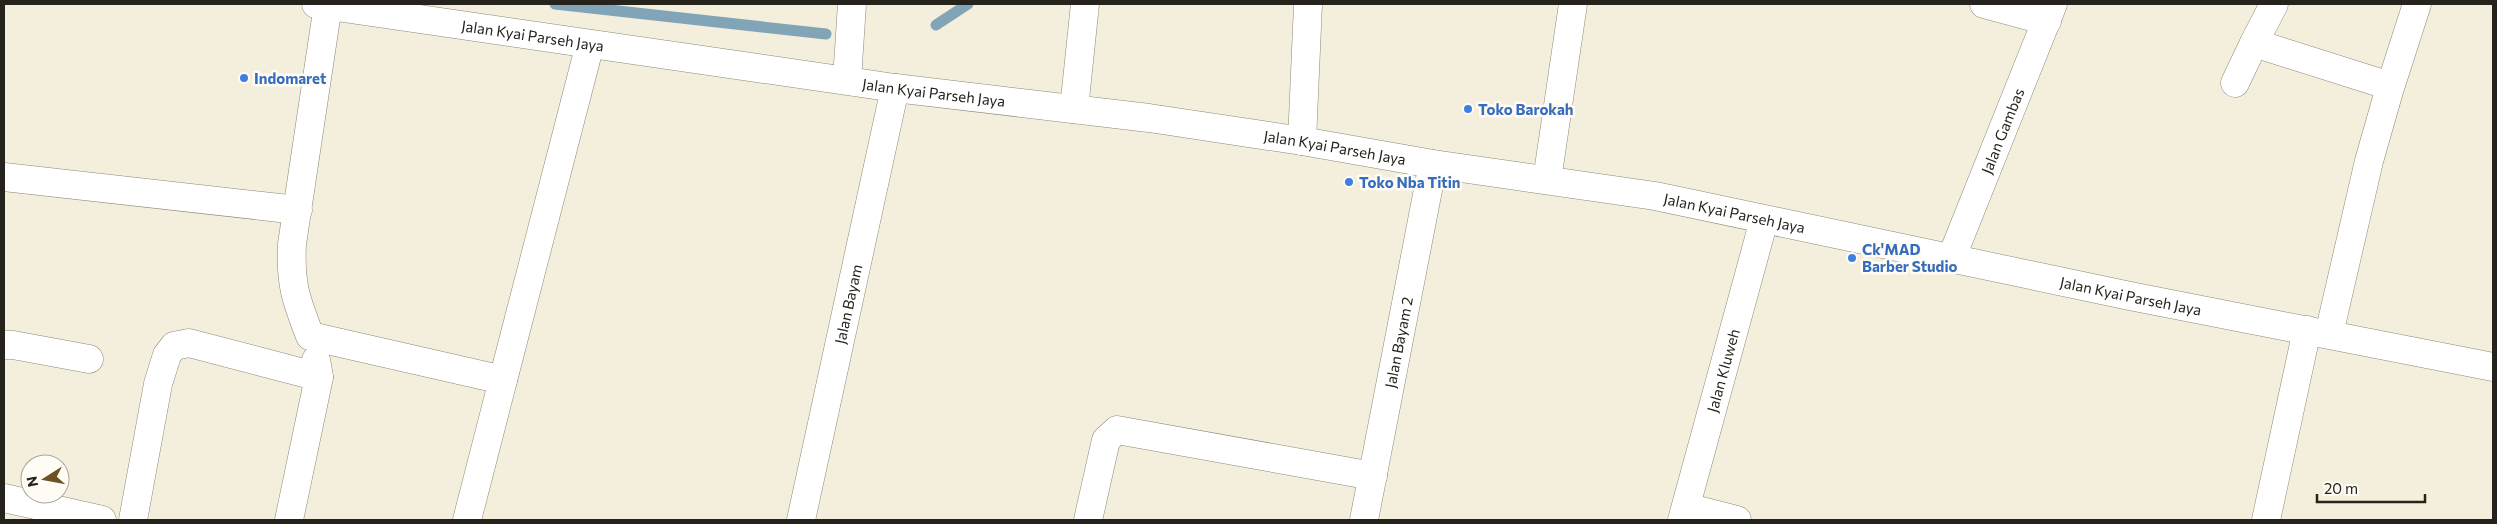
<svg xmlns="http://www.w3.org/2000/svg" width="2497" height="524" font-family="Commissioner,sans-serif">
	<rect width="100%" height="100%" fill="#f4efdc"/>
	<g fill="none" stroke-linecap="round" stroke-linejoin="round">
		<!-- stream -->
		<g stroke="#82a4b7" stroke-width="11">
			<path d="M 555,4 L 826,34"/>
			<path d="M 936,25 L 968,4"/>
		</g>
		<!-- minor casing -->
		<g stroke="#8d8877" stroke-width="29">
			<g id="minor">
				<path d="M 1984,4 L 2047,21"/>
				<path d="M 2274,4 L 2254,43 L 2390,86"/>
				<path d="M 328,5 L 292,244 C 290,284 296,300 310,336 L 503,380 L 467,520"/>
				<path d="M 847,80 L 852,4"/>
				<path d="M 2235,83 L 2254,43"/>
				<path d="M 1074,109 L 1085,4"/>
				<path d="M 1302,141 L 1308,4"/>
				<path d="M 4,177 L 298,210"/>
				<path d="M 1547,180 L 1573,4"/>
				<path id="s1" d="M 1951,259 L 2053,4"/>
				<path d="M 2329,334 L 2369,161 L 2389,91 L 2417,4"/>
				<path d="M 4,345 L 13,345 L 89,359"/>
				<path d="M 503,380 L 590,44"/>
				<path d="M 4,498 L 102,520"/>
				<path d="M 1686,507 L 1737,520"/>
				<path d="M 133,520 L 158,384 L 167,355 L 174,346 L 189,343 L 319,377"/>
				<path d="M 289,520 L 319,377 L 316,360"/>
				<path id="s2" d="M 801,520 L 895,88"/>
				<path d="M 1088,520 L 1106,440 L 1117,430 L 1373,476"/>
				<path id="s3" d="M 1364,520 L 1433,164"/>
				<path id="s4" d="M 1682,520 L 1764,220"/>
				<path d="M 2266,520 L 2307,330"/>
			</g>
		</g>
		<!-- major casing -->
		<g stroke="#8d8877" stroke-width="29">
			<g id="major">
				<path id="s5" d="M 316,4 L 895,88 L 1149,118 L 1302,141 L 1433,164 L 1655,196 L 2130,296 L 2493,367"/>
			</g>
		</g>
		<!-- minor -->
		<use href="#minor" stroke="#fff" stroke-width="28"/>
		<!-- major -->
		<use href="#major" stroke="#fff" stroke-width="28"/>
	</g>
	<!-- markers -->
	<g fill="#3f7fe0" stroke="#fefcf5" stroke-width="2">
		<circle cx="244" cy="78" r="5"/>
		<circle cx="1468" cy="109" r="5"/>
		<circle cx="1349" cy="182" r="5"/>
		<circle cx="1852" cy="258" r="5"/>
	</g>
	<g text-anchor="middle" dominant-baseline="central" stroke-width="5" stroke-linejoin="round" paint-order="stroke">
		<!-- street labels -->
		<g font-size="15" fill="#25231c" stroke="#fefcf5">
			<text stroke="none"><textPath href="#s5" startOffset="219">Jalan Kyai Parseh Jaya</textPath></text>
			<text stroke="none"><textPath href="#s5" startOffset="624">Jalan Kyai Parseh Jaya</textPath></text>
			<text stroke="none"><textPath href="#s1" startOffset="138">Jalan Gambas</textPath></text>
			<text stroke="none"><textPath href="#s5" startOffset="1029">Jalan Kyai Parseh Jaya</textPath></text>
			<text stroke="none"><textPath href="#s5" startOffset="1434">Jalan Kyai Parseh Jaya</textPath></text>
			<text stroke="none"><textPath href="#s5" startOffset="1839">Jalan Kyai Parseh Jaya</textPath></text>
			<text stroke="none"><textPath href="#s2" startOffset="221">Jalan Bayam</textPath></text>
			<text stroke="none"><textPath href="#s3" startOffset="181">Jalan Bayam 2</textPath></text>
			<text stroke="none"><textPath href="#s4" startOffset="155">Jalan Kluweh</textPath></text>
		</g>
		<!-- shop labels -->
		<g font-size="15" font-weight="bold" fill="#366cbe" stroke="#fefcf5" text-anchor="start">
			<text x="254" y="78">Indomaret</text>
			<text x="1478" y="109">Toko Barokah</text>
			<text x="1359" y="182">Toko Nba Titin</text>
			<text x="1862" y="249">Ck'MAD<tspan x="1862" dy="17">Barber Studio</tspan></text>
		</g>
	</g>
	<!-- border -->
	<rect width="2497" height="524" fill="none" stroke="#25231c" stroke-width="10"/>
	<!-- north arrow -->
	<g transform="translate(45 479) rotate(259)"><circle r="24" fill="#fefcf5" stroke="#a7a59e"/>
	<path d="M0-4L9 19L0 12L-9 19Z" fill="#6e5125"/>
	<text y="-8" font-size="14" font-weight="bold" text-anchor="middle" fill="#25231c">N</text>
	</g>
	<!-- scale -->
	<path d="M2317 494v8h108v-8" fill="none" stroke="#25231c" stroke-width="2.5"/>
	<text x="2324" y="494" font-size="15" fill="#25231c" stroke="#fefcf5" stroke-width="4" paint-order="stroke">20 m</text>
</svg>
